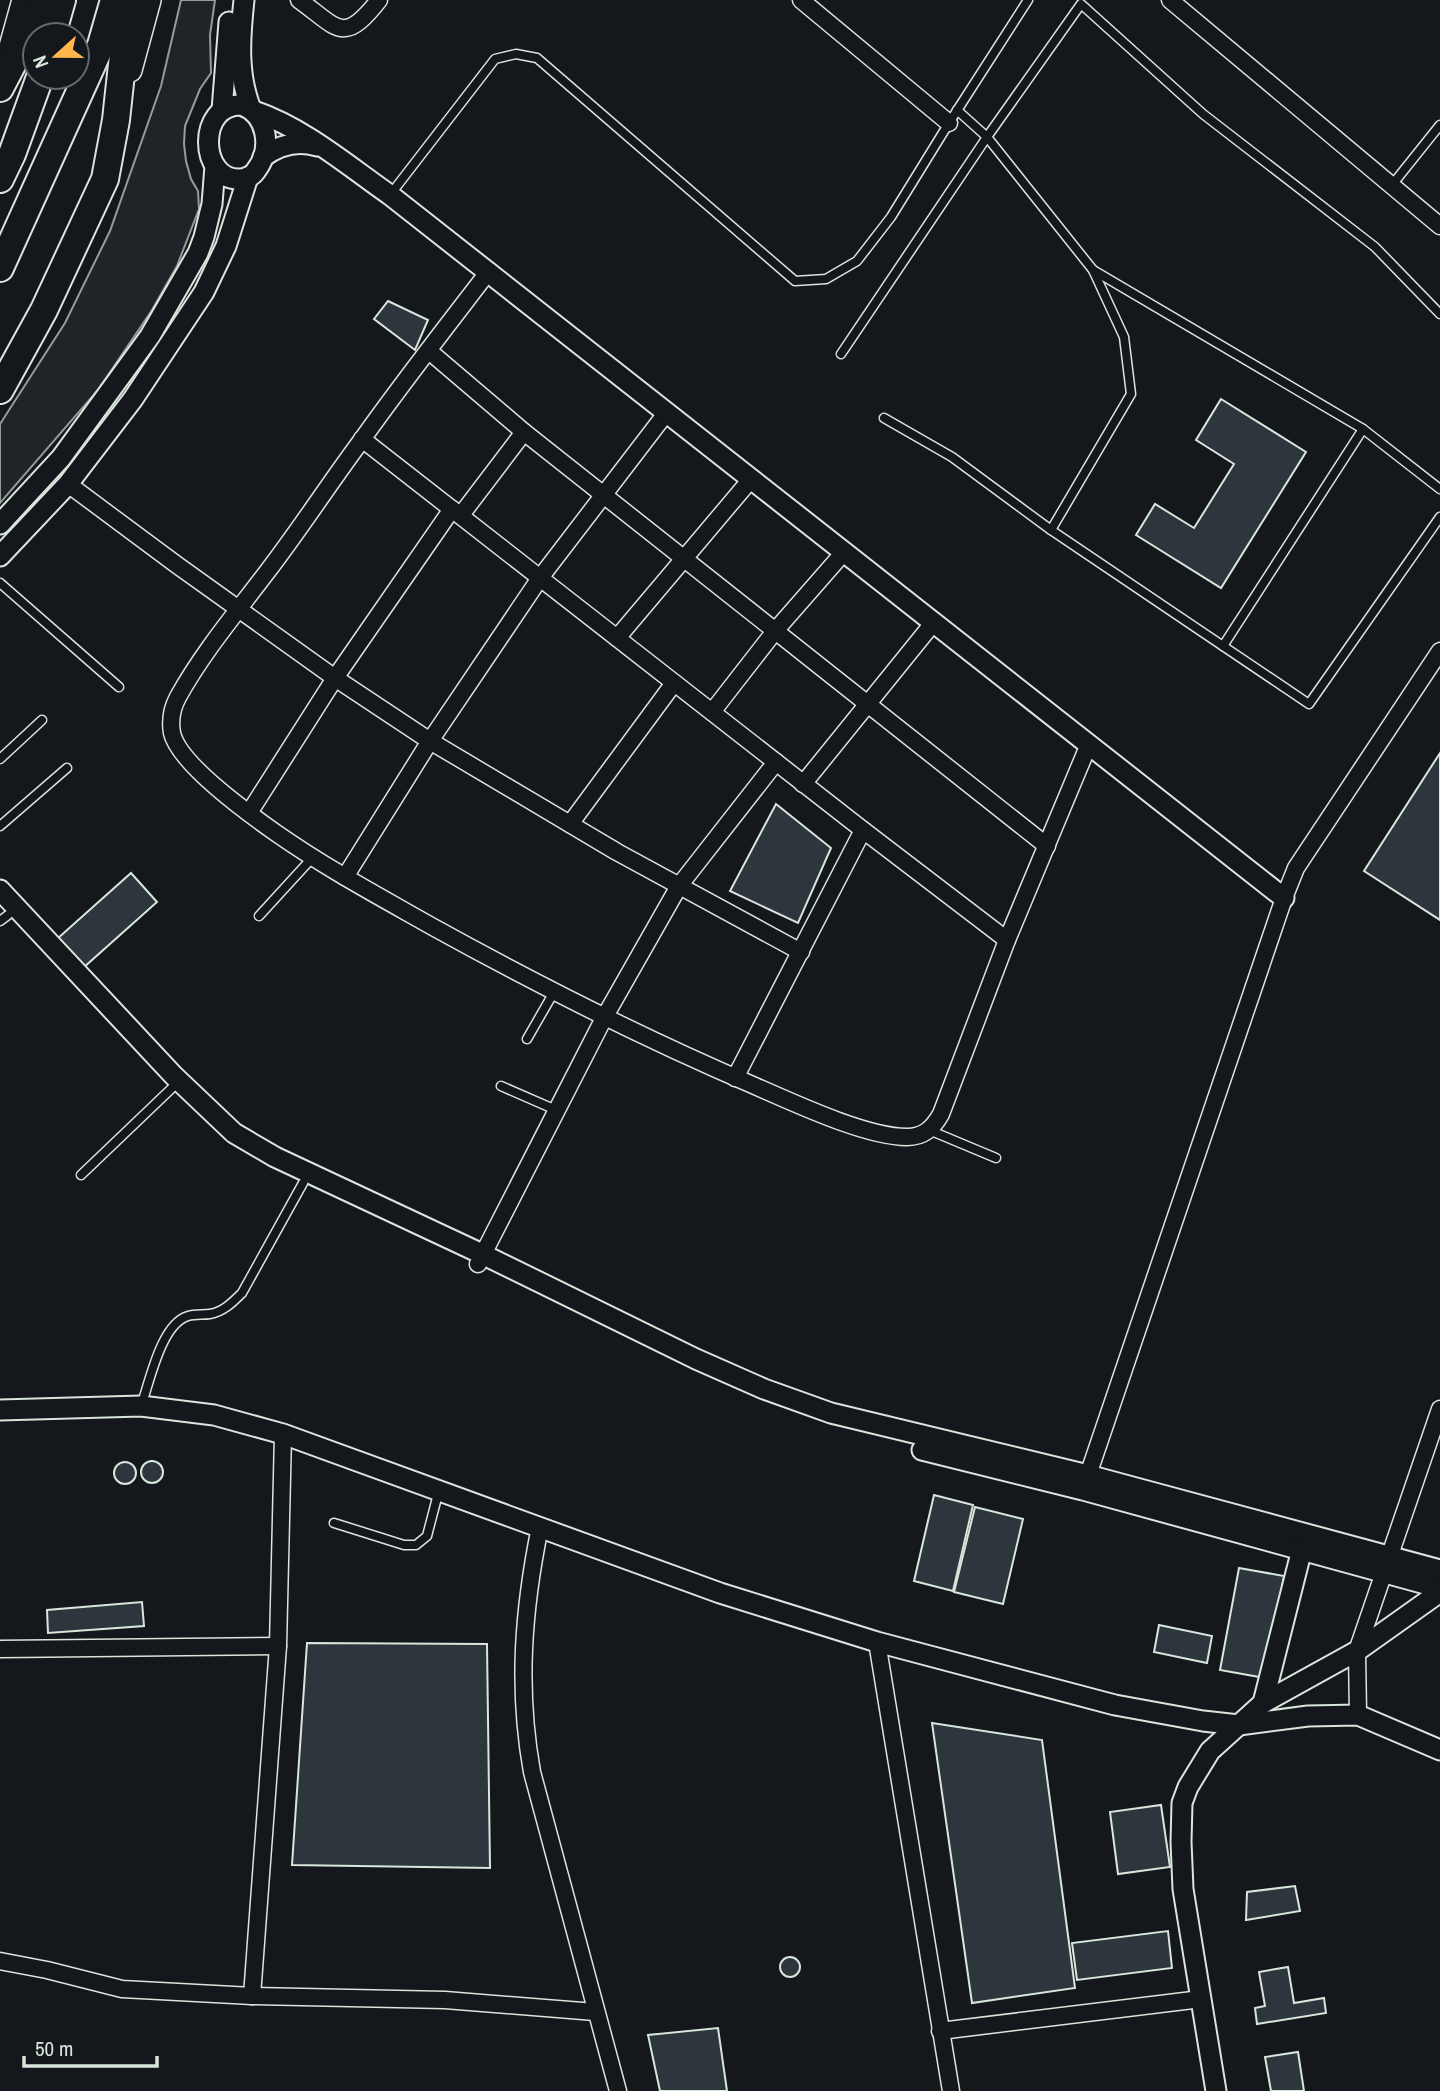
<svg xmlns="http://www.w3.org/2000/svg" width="1440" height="2091" font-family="'Archivo Narrow',sans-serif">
	<rect width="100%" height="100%" fill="#14181c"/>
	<!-- green -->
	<path fill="#202428" stroke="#939e99" stroke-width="2" d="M 181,0 L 215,0 L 210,35 L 211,73 L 200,89 L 185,126 L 184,144 L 186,161 L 191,179 L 198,191 L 199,209 L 177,266 L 152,310 L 98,390 L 0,503 L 0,424 L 65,323 L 110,231 L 161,86 Z"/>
	<!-- building -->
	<g fill="#2c363c" stroke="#d8e6dc" stroke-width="2">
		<path d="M 388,301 L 428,320 L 415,350 L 374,319 Z"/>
		<path d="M 1221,399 L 1306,452 L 1221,588 L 1136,535 L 1155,504 L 1194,528 L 1234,464 L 1196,440 Z"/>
		<path d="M 1440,753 L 1440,920 L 1364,871 Z"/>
		<path d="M 776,804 L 831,848 L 798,923 L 730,891 Z"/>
		<path d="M 131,873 L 157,902 L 83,968 L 57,939 Z"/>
		<circle cx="152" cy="1472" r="11"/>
		<circle cx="125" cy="1473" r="11"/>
		<path d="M 934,1495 L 973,1505 L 953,1591 L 914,1581 Z"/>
		<path d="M 975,1507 L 1023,1519 L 1003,1604 L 954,1592 Z"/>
		<path d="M 1239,1568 L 1284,1576 L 1265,1678 L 1220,1670 Z"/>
		<path d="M 142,1602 L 144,1626 L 48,1633 L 47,1610 Z"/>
		<path d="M 1159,1625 L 1212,1636 L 1207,1663 L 1154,1652 Z"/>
		<path d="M 307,1643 L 487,1644 L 490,1868 L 292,1865 Z"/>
		<path d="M 932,1723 L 1042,1740 L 1075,1988 L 972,2003 Z"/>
		<path d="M 1161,1805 L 1170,1867 L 1118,1874 L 1110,1812 Z"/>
		<path d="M 1295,1886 L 1300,1911 L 1246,1920 L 1247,1892 Z"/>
		<path d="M 1168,1931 L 1172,1968 L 1077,1980 L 1072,1943 Z"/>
		<circle cx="790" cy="1967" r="10"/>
		<path d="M 1288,1967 L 1294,2003 L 1324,1998 L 1326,2013 L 1257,2024 L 1255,2008 L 1265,2006 L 1259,1972 Z"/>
		<path d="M 718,2028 L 727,2091 L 660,2091 L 648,2035 Z"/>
		<path d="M 1298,2052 L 1304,2091 L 1271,2091 L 1265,2057 Z"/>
	</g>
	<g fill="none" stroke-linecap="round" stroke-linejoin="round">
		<!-- service casing -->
		<g stroke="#d8e6dc" stroke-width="11">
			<g id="service">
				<path d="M 957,110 L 987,137 L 1093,270 L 1363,429 L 1440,489"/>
				<path d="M 1392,185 L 1440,125"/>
				<path d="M 390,195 L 495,59 L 516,54 L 537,58 L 795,281 L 826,279 L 857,261 L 891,217 L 949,123 L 1028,0"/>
				<path d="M 841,354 L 987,137 L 1081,4 L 1203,114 L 1375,247 L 1440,314"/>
				<path d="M 884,418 L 952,457 L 1051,530 L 1309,704 L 1440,517"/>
				<path d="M 1051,530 L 1131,394 L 1124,337 L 1093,270"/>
				<path d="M 0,583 L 119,687"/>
				<path d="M 1223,646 L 1363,429"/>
				<path d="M 0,759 L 42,720"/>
				<path d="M 0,826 L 67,768"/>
				<path d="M 259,916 L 313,857"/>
				<path d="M 0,921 L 8,915"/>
				<path d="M 527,1039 L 554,992"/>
				<path d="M 501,1086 L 556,1110"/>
				<path d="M 929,1130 L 996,1158"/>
				<path d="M 81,1175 L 172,1088"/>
				<path d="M 141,1406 C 150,1381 161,1324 188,1316 C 195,1314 203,1315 210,1314 C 223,1312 233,1302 242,1293 L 303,1183"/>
				<path d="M 334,1523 L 404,1545 L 416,1545 L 427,1536 L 439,1490"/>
			</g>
		</g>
		<!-- minor casing -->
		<g stroke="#d8e6dc" stroke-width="19">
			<g id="minor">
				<path d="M 299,0 C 338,28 343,46 379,0"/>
				<path d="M 801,0 L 949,123"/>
				<path d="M 1170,0 L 1440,226"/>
				<path d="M 489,271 C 446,327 402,383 361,441 C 329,484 300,529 267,572 C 236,613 203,652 178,697 C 172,708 170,721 172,733 C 179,764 249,814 276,833 C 326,868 380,897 433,927 C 538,985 645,1039 755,1086 C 794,1103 866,1137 907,1137 C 924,1137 933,1128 941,1114 L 1007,940 L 1089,744"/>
				<path d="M 429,351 L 524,432 L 1047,846"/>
				<path d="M 362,439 L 863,830 L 1007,940"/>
				<path d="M 68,484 L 177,565 L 335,678 L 430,741 L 617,852 L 801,952"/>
				<path d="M 461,515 L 524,432"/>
				<path d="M 617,638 L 752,478"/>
				<path d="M 712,712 L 775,631 L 845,551"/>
				<path d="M 803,784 L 934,622"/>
				<path d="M 249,813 L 335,678 L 452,509"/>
				<path d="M 570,824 L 674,683"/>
				<path d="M 345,877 L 430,741 L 540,578 L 667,412"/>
				<path d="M 735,1078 L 863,830"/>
				<path d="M 478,1264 L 604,1018 L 679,886 L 776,762"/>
				<path d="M 1085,1484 L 1284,898 L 1296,868 L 1440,651"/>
				<path d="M 540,1527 C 523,1610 517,1688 532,1772 L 618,2091"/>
				<path d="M 877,1642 L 951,2091"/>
				<path d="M 0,1649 L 278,1646"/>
				<path d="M 1358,1715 L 1357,1651 L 1440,1409"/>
				<path d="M 0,1961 L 47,1970 L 122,1989 L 252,1996 L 445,2000 L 595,2012"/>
				<path d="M 252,1996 L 278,1646 L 283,1434"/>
				<path d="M 940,2031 L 1201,1999"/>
			</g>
		</g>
		<!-- tertiary casing -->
		<g stroke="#d8e6dc" stroke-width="23">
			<g id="tertiary">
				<path d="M 244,0 C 240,37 237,74 251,109"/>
				<path d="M 241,105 C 268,114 272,149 257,169 C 253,176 246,179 239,179 C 199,180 197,104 241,105 Z"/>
				<path d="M 222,110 L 229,22"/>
				<path d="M 254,111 C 304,128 347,165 390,195 L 1284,898"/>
				<path d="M 263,157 C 279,145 297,140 317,146"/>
				<path d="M 0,524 L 61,458 L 150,336 L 198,253 L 204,237 L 212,204 L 215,166"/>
				<path d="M 0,556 L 68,484 L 133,399 L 204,292 L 226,246 L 248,177"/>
				<path d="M 0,890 L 174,1076 L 234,1133 L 275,1157 L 482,1254 L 696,1359 L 764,1389 L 831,1413 L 1088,1475 L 1440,1570"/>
				<path d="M 0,1410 L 141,1406 L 214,1415 L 283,1434 L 720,1593 L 877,1642 L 1115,1705 L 1203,1721 L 1239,1725 L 1308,1716 L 1358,1715 L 1440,1750"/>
				<path d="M 922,1450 L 1083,1490 L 1440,1588"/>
				<path d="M 1263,1703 L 1302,1549"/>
				<path d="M 1216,2091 L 1183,1889 L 1181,1842 L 1182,1803 L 1188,1787 L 1210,1751 L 1263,1703 L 1357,1651 L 1440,1592"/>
			</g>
		</g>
		<!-- secondary casing -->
		<g stroke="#d8e6dc" stroke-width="26">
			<g id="secondary">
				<path d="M 9,54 L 24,0"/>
				<path d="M 130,70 L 149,0"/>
			</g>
		</g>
		<!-- trunk casing -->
		<g stroke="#d8e6dc" stroke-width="30">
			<g id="trunk">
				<path d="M 52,35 L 62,0"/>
				<path d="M 0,88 L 46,0"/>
				<path d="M 0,179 L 12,154 L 40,77"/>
				<path d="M 0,268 L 101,45 L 114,0"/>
				<path d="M 0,390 L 44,310 L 105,179 L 116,120 L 129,0"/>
			</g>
		</g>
		<!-- service -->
		<use href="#service" stroke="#14181c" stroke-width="8"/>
		<!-- minor -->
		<use href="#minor" stroke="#14181c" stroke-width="16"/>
		<!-- tertiary -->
		<use href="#tertiary" stroke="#14181c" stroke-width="19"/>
		<!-- secondary -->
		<use href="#secondary" stroke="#14181c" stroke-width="23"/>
		<!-- trunk -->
		<use href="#trunk" stroke="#14181c" stroke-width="26"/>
	</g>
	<!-- north arrow -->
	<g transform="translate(56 56) rotate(249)"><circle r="33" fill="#14181c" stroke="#626a69" stroke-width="2"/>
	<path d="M0-5L12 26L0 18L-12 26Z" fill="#ffb74d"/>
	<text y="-10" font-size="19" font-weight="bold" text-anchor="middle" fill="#d8e6dc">N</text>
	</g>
	<!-- scale -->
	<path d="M24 2056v10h133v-10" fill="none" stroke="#d8e6dc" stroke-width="3.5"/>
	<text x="35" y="2056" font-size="21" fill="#d8e6dc" stroke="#14181c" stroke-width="5" paint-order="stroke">50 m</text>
</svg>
